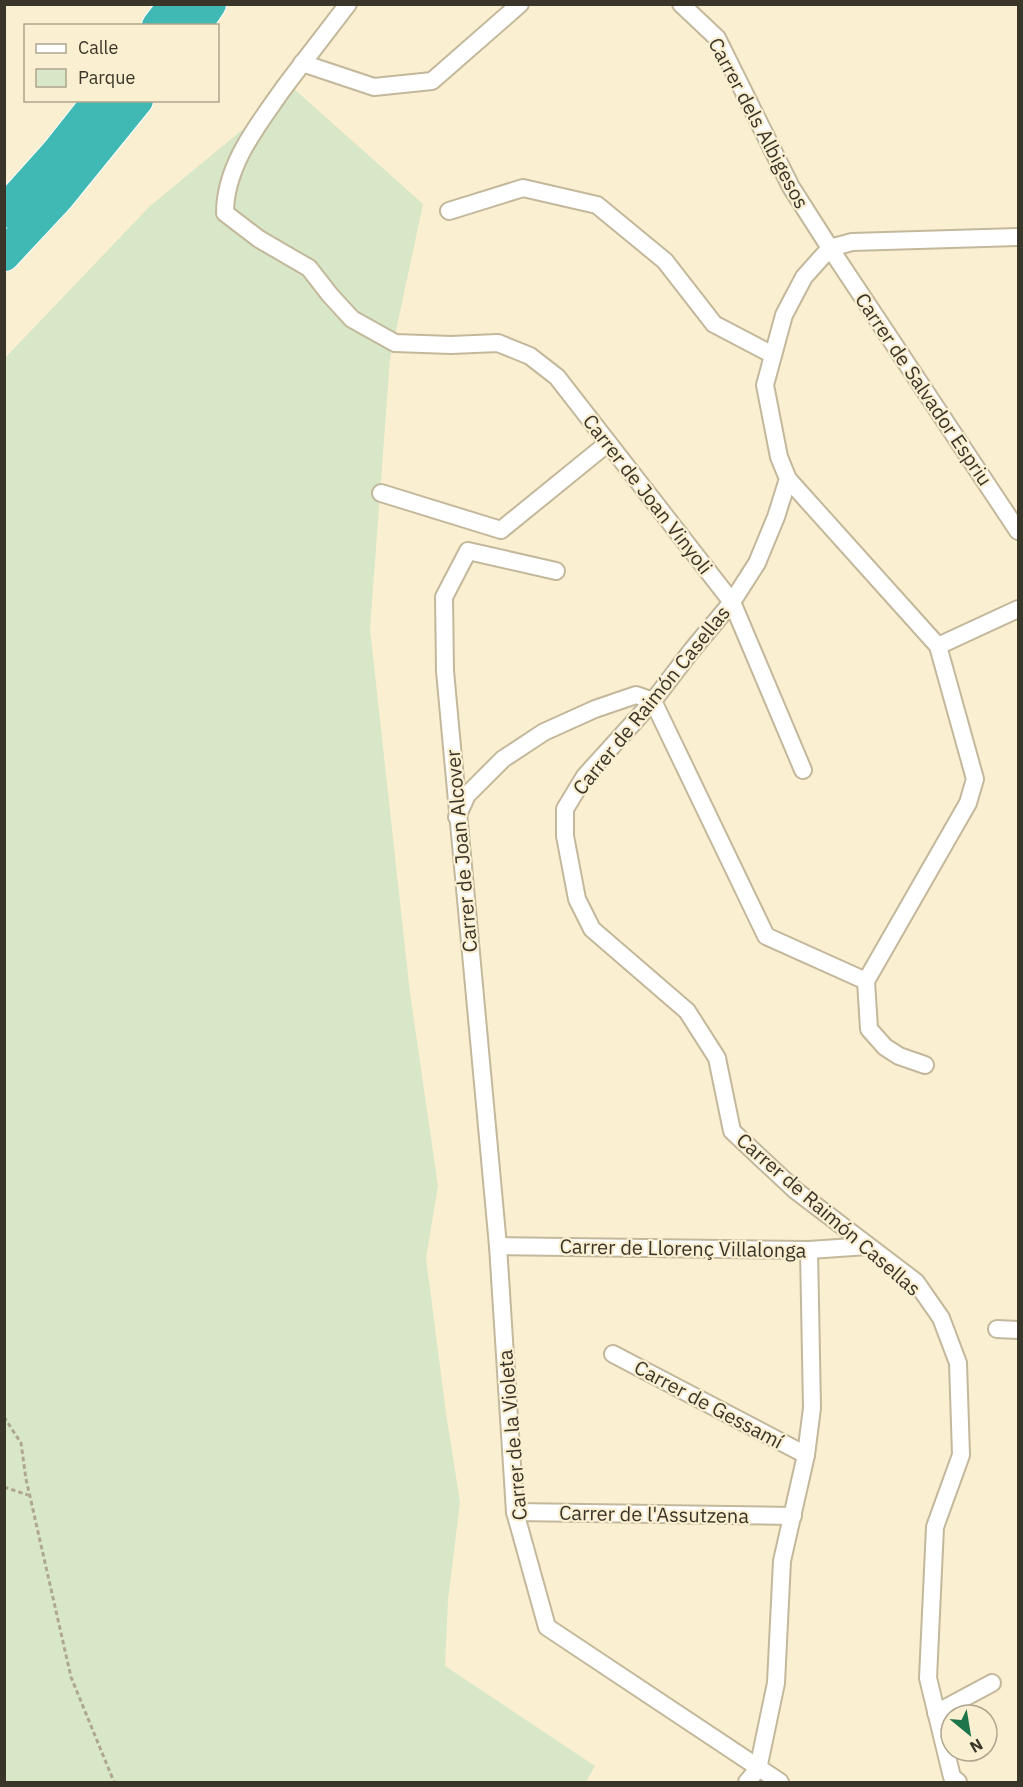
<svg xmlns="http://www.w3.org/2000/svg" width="1023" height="1787" font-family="'IBM Plex Sans',sans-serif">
	<rect width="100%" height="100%" fill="#fbefd1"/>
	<!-- green -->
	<path fill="#d7e7c8" d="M 293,88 L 423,204 L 390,359 L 370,629 L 410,993 L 438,1186 L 426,1258 L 446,1413 L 460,1502 L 448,1600 L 445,1666 L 595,1766 L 586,1782 L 5,1782 L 5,358 L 150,206 Z"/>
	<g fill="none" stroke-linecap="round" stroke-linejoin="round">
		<!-- minor casing -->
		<g stroke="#c3b89b" stroke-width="20">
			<g id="minor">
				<path d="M 348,4 C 326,33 304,61 283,89 C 257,126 225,166 225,213 L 259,239 L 309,268 L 330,295 L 352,319 L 395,343 L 451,345 L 498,343 L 530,356 L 557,377 L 732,602 L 803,770"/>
				<path d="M 681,4 L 717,38 L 791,187 L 830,248 L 1018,531"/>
				<path d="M 302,63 L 374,87 L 432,81 L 520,4"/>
				<path d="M 449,211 L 523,188 L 597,205 L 665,261 L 714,324 L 773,355"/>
				<path d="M 830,248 L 804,277 L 784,315 L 765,385 L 779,457 L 788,479 L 776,517 L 757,563 L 732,602 L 692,650 L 653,701 L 585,776 L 565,809 L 565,836 L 577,899 L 592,929 L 687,1011 L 717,1058 L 732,1131 L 795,1190 L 916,1282 L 941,1318 L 958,1363 L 961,1455 L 935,1527 L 928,1678 L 952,1777 L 958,1782"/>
				<path d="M 830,248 L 852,242 L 1018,237"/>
				<path d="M 788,479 L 938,646 L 975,779 L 968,803 L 866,981 L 869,1029 L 885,1047 L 899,1056 L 925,1065"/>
				<path d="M 381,493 L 501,530 L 608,443"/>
				<path d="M 556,571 L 468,551 L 444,597 L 445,671 L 498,1246 L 515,1512 L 547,1627 L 780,1782"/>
				<path d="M 938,646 L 1018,609"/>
				<path d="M 457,817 L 467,795 L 503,759 L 544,732 L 595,709 L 636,695 L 653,701 L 766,936 L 866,981"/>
				<path d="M 498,1246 L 809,1250 L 868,1246"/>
				<path d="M 997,1329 L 1018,1330"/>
				<path d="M 613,1354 L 806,1455"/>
				<path d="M 515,1512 L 793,1516"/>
				<path d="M 936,1713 L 992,1683"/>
				<path d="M 747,1782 L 758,1769 L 776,1683 L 782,1561 L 806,1455 L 812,1408 L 809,1250"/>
			</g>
		</g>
		<!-- motorway casing -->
		<g stroke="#fff" stroke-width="34">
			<g id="motorway">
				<path d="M 158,26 L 175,4"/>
				<path d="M 195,26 L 210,4"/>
				<path d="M 4,212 L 57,153 L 99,100"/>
				<path d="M 4,255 L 59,196 L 137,100"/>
			</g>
		</g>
		<!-- path -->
		<g stroke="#b0a790" stroke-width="3" stroke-dasharray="4.5 3" stroke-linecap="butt">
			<path d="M 4,1417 L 21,1443 L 26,1479"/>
			<path d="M 26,1479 L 71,1677 L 114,1782"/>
			<path d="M 4,1487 L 28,1495"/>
		</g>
		<!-- minor -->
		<use href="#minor" stroke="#fff" stroke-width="16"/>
		<!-- motorway -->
		<use href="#motorway" stroke="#40b9b4" stroke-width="32"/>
	</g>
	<g text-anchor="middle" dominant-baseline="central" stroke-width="4.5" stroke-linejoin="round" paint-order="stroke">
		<!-- street labels -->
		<g font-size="20" fill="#3a3529" stroke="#fbefd1">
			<text transform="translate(759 123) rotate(62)">Carrer dels Albigesos</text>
			<text transform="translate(924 389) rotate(56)">Carrer de Salvador Espriu</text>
			<text transform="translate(648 494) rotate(52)">Carrer de Joan Vinyoli</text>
			<text transform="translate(651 700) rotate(-51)">Carrer de Raimón Casellas</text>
			<text transform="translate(461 851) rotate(-95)">Carrer de Joan Alcover</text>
			<text transform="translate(829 1214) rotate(41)">Carrer de Raimón Casellas</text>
			<text transform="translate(683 1248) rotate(1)">Carrer de Llorenç Villalonga</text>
			<text transform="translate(709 1404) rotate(28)">Carrer de Gessamí</text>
			<text transform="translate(512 1435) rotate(-95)">Carrer de la Violeta</text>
			<text transform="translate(654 1514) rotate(1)">Carrer de l'Assutzena</text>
		</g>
	</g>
	<!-- border -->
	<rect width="1023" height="1787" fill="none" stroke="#3a3529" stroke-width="12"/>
	<!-- legend -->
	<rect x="24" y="24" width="195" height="78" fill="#fbefd1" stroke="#aea58e" stroke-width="1.5"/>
	<rect x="36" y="44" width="30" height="9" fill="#ffffff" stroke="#aea58e" stroke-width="1.5"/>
	<text x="78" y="54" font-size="18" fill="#3a3529">Calle</text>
	<rect x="36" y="69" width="30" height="18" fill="#d7e7c8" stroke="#aea58e" stroke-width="1.5"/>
	<text x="78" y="84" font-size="18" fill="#3a3529">Parque</text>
	<!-- north arrow -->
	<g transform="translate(969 1733) rotate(150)"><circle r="28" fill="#fbefd1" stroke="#aea58e" stroke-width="1.5"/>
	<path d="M0-4.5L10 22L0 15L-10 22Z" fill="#1d764b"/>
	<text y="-9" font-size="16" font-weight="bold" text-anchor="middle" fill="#3a3529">N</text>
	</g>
</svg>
